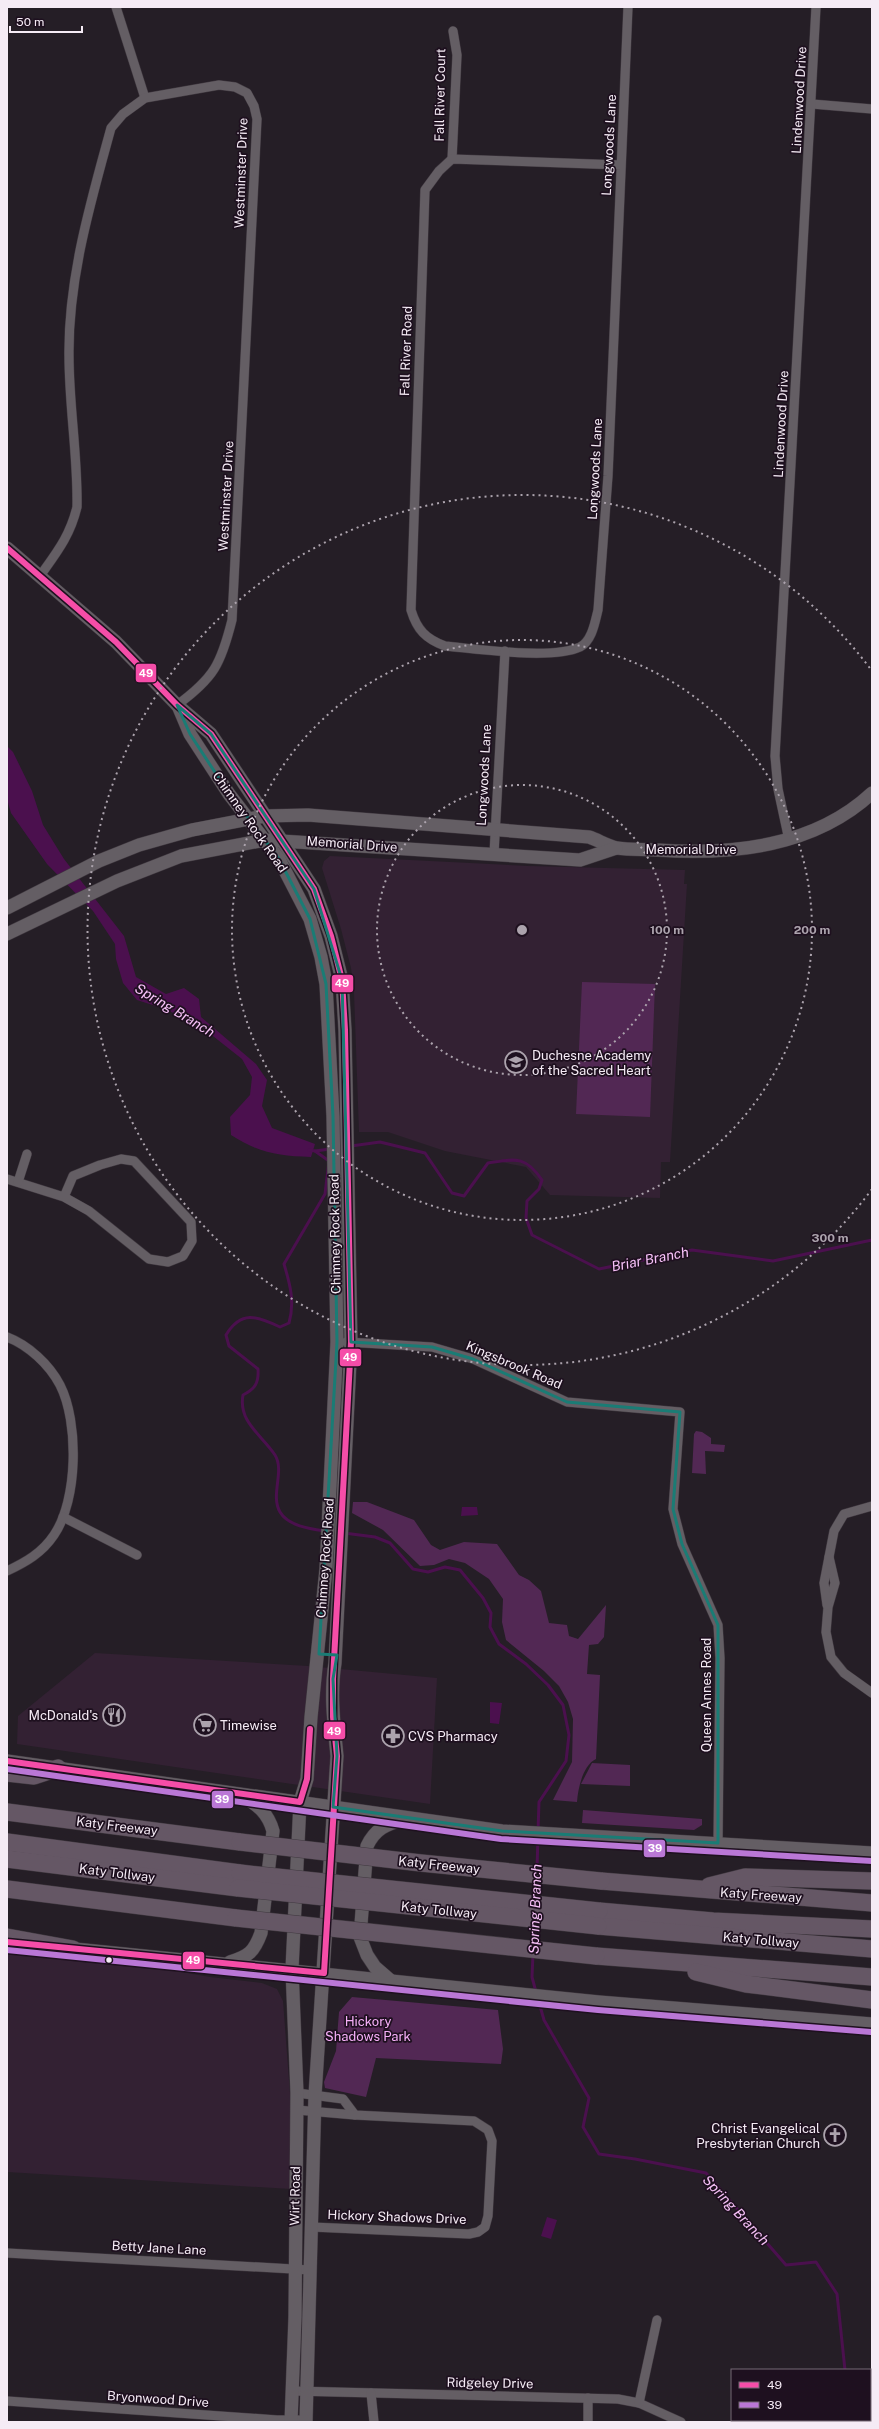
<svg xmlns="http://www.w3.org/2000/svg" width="879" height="2429" font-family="'Public Sans',sans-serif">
	<rect width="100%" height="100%" fill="#251e26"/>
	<!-- built -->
	<g fill="#332133">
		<path d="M 330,856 L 528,866 L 685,870 L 684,884 L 687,884 L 670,1162 L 661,1162 L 660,1198 L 550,1195 L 526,1167 L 445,1151 L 388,1132 L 359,1132 L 354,992 L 351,968 L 341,929 L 322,868 L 324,861 Z"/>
		<path d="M 95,1653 L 308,1666 L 437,1678 L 430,1804 L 17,1744 L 18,1716 Z"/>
		<path d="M 7,1952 L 141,1965 L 210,1977 L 262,1983 L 277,1989 L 283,2001 L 292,2120 L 291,2189 L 7,2172 Z"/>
	</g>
	<!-- green -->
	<g fill="#522854">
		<path d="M 582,982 L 655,984 L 650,1117 L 576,1114 Z"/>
		<path d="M 696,1431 L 702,1432 L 711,1438 L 711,1444 L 725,1445 L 724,1452 L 705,1451 L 706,1474 L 692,1473 L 694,1434 Z"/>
		<path d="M 353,1502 L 367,1502 L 414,1520 L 431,1545 L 440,1550 L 464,1542 L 497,1544 L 519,1575 L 529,1580 L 541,1591 L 549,1623 L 567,1625 L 569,1636 L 578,1639 L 606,1605 L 604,1637 L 598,1644 L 589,1645 L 587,1674 L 600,1675 L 596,1759 C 583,1765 578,1788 577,1802 L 553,1800 L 572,1762 L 573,1719 L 568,1702 L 559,1686 L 544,1671 L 506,1640 L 502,1622 L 503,1599 L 489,1579 L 465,1563 L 449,1559 L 434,1565 L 420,1566 L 383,1530 L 352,1513 Z"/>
		<path d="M 592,1763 L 630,1765 L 630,1786 L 581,1784 Z"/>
		<path d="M 583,1810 L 702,1819 L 702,1825 L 694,1830 L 582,1823 Z"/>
		<path d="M 352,1997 L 498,2010 L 503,2049 L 501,2064 L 376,2058 L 366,2097 L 325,2088 L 324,2082 L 336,2051 L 339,2012 Z"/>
	</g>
	<!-- water -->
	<g fill="#4b104e">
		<path d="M 7,746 L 13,752 L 32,791 L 43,825 L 64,859 L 124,936 L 136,977 L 166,994 L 184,988 L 199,999 L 201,1017 L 256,1064 L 267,1080 L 262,1106 L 272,1128 L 315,1144 L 311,1157 C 278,1156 259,1153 231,1135 L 230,1117 L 250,1095 L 252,1077 L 242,1059 L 199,1025 L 165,1009 L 137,1000 L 123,983 L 116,959 L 115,944 L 93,911 L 47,864 L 11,813 L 7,799 Z"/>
		<path d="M 462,1507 L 477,1507 L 478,1515 L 461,1516 Z"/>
		<path d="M 490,1702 L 502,1703 L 499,1724 L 490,1723 Z"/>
		<path d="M 547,2217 L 557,2220 L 551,2239 L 541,2236 Z"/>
	</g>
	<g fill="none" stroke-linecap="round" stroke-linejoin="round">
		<!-- stream -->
		<g stroke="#4b104e" stroke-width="3">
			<path d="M 351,1146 L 380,1142 L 425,1153 L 452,1193 L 464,1196 L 488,1163 C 515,1159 525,1155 542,1180 L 539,1189 L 527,1201 L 526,1218 L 532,1235 L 599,1269 L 692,1250 L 773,1261 L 872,1240"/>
			<path d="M 309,1150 L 315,1151 L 329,1161 L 325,1194 L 284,1264 C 290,1284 295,1302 289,1323 L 280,1327 C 257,1316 241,1310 226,1335 L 229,1346 L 258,1369 C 259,1383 255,1389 243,1395 C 238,1422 262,1435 275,1455 C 285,1471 270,1495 280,1512 C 288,1526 311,1529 325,1531"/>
			<path d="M 315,1151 L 330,1149"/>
			<path d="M 344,1533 L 375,1537 L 390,1543 L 413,1569 L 428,1572 L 445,1567 L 460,1570 L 483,1598 L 491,1613 L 490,1627 L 499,1644 L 526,1664 L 548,1685 L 563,1705 L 569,1735 L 566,1761 L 539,1802 L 538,1831"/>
			<path d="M 537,1869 L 538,1836"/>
			<path d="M 536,1898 L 536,1880"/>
			<path d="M 534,1944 L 534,1924"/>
			<path d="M 533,1954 L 532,1977 L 536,1992"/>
			<path d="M 538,1999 L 544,2020 L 589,2098 L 583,2127 L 599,2154 L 635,2159 L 706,2173 L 786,2265 L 816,2262 L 837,2294 L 845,2370"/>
			<path d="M 870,2400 L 872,2401"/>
		</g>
		<!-- street casing -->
		<g stroke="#403940" stroke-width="10">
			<g id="street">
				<path d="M 116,7 L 145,98"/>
				<path d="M 812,104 L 872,109"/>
				<path d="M 452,159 L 457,55 L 453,31"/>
				<path d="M 621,165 L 452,159 L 439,171 L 425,190 L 411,610 C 417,630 426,639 445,646 C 478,649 552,660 580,647 C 592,641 595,622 598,610 L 608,476 L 628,7"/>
				<path d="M 40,576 C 57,552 70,536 77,507 C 78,457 69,406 69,356 C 68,278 91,201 111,128 L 123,114 L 145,98 L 219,85 L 235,87 L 247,93 L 254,106 L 257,119 L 232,620 C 221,664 214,678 177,705"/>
				<path d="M 789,840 L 778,789 L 775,756 L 816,7"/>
				<path d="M 494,854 L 505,651"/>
				<path d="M 7,1179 L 64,1197 L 89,1211 L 149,1259 L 168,1262 L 183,1256 L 192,1241 L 191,1222 L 134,1161 L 121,1159 L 100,1165 L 73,1176 L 64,1197"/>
				<path d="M 18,1182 L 27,1154"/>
				<path d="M 7,1337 C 28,1345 49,1364 60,1385 C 79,1422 78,1500 54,1535 C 42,1553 26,1562 7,1571"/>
				<path d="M 346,1342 L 432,1347 L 473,1359 L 567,1402 L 680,1412 L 673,1509 L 682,1544 L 718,1625 L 720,1658 L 718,1843"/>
				<path d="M 63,1517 L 137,1555"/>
				<path d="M 829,1557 L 835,1583 L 828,1607 L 826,1632 L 831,1657 L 844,1673 L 872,1693"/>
				<path d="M 827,1605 L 824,1583 L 834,1531 L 844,1514 L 872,1506"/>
				<path d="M 297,2093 L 343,2099 L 355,2115"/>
				<path d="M 297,2110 L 355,2115 L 474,2121 L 488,2130 L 492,2141 L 488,2216 L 485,2227 L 478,2232 L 469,2234 L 312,2227"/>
				<path d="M 7,2253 L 310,2270"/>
				<path d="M 293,2391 L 618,2399 L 639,2403 L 681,2422"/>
				<path d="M 371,2393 L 374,2422"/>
				<path d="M 7,2401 L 277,2420 L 306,2420"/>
				<path d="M 639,2403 L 657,2320"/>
				<path d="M 588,2422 L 588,2398"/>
			</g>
		</g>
		<!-- secondary casing -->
		<g stroke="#403940" stroke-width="14">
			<g id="secondary">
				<path d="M 7,548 L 116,642 L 177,705 L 211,734 L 314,889 L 331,936 L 342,980 L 345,1030 L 351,1342 L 335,1663 C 330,1694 334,1725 337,1756 L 315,2095 L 306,2422"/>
				<path d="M 179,708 L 190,734 L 229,794 L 279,859 L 310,919 L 321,957 L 326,984 L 333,1116 L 337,1342 L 326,1569 L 311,1717 L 307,1779 L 300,1802 L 292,1969 L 297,2093 L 295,2317 L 291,2422"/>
				<path d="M 7,908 L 99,861 L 139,845 L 192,830 L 265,816 L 308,815 L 589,837 C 598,840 608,846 617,848 C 630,850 644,849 657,850 C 732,855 814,847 872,793"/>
				<path d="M 7,934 L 117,881 L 181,856 L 265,840 L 580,860 L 616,848"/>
				<path d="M 7,1761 L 502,1831 L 872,1853"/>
				<path d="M 65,1948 L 599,2002 L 872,2024"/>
				<path d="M 230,1962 C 249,1956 254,1952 261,1933 L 273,1831 C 268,1813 258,1805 242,1796"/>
				<path d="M 390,1980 L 375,1967 L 367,1955 L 360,1937 L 367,1846 C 375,1829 386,1824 404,1820"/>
			</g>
		</g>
		<!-- highway casing -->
		<g stroke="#403940" stroke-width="18">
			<g id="highway">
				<path d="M 7,1773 L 34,1776 L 58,1768"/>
				<path d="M 7,1812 L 240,1842"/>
				<path d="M 7,1842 L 240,1873"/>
				<path d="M 7,1859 L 238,1888"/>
				<path d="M 601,1881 L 872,1903"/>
				<path d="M 709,1886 L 745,1877 L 872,1881"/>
				<path d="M 7,1889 L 236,1918"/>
				<path d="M 599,1911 L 713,1921 L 872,1929"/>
				<path d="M 598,1926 L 872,1949"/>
				<path d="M 7,1937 L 73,1949"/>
				<path d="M 596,1956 L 872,1977"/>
				<path d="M 696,1972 L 746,1984 L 872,2000"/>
			</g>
		</g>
		<!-- street -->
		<use href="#street" stroke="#645e64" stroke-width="9"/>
		<!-- secondary -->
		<use href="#secondary" stroke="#645e64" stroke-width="13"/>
		<!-- highway -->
		<use href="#highway" stroke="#655765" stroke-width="17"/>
		<!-- highway-bridge casing -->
		<g stroke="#403940" stroke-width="18" stroke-linecap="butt">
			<g id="highway-bridge">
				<path d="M 240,1842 L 421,1863 L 601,1881"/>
				<path d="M 240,1873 L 599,1911"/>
				<path d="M 238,1888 L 598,1926"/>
				<path d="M 236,1918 L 596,1956"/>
			</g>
		</g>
		<!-- highway-bridge -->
		<use href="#highway-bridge" stroke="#655765" stroke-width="17"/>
		<!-- bus-1 casing -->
		<g stroke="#1e101f" stroke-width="9">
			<g id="bus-1">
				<path d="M 7,548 L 116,642 L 177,705 L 211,734 L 314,889 L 331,936 L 342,980 L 345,1030 L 351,1342 L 333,1679 L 333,1717 L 337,1756 L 324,1973 L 7,1942"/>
				<path d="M 7,1761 L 300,1802 L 307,1779 L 310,1729"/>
			</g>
		</g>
		<!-- bus-2 casing -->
		<g stroke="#1e101f" stroke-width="9">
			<g id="bus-2">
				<path d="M 7,1769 L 501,1839 L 872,1861"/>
				<path d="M 7,1950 L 598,2010 L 871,2032"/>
			</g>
		</g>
		<!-- bus-1 -->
		<use href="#bus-1" stroke="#f54da8" stroke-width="6"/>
		<!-- bus-2 -->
		<use href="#bus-2" stroke="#ba77d6" stroke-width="6"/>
	</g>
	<!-- marked area -->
	<path fill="none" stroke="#1a7c75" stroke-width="3" stroke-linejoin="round" d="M 177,705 L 211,734 L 314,889 L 342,980 L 351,1342 L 432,1347 L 473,1359 L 567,1402 L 680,1412 L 673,1509 L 682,1544 L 718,1625 L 718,1843 L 502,1831 L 333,1807 L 337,1756 L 333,1679 L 337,1655 L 319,1654 L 337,1342 L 333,1116 L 326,984 L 310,919 L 279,859 L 222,783 L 190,734 Z"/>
	<!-- distance rings -->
	<g fill="none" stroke="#aca3ad" stroke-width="2" stroke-dasharray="2 4">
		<circle cx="522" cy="930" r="145"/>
		<circle cx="522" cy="930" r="290"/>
		<path d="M872 1189A435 435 0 1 1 872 671"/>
	</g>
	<!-- icons -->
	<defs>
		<g id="school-ring" transform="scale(1.15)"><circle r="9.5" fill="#1e101f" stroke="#aca3ad" stroke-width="1.5"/><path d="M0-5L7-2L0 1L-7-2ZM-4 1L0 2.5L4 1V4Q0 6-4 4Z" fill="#aca3ad"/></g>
		<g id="restaurant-ring" transform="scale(1.15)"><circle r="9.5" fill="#1e101f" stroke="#aca3ad" stroke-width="1.5"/><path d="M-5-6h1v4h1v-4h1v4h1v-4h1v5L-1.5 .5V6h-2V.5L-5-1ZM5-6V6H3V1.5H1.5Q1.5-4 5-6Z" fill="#aca3ad"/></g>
		<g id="supermarket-ring" transform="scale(1.15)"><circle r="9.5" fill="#1e101f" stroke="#aca3ad" stroke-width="1.5"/><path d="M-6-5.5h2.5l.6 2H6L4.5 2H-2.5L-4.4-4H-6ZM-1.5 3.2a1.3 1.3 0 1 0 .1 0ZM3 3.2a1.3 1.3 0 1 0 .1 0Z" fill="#aca3ad"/></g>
		<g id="pharmacy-ring" transform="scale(1.15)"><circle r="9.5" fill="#1e101f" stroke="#aca3ad" stroke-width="1.5"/><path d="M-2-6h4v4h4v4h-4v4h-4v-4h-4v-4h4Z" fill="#aca3ad"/></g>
		<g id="church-ring" transform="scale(1.15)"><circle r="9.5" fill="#1e101f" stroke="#aca3ad" stroke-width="1.5"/><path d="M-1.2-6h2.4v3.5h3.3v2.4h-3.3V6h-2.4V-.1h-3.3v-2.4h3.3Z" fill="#aca3ad"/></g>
	</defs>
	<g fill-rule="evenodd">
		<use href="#school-ring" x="516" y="1062"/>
		<use href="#restaurant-ring" x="114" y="1715"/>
		<use href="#supermarket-ring" x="205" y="1725"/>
		<use href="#pharmacy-ring" x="393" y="1736"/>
		<use href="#church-ring" x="835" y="2135"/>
	</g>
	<!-- markers -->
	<circle fill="#f5ebf5" stroke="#1e101f" stroke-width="1.5" cx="109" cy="1960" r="3.5"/>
	<g text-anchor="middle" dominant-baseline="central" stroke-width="3.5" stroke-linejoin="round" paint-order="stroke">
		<!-- street labels -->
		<g font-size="13" fill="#f5ebf5" stroke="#1e101f">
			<text transform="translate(440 95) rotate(-89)">Fall River Court</text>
			<text transform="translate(799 100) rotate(-87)">Lindenwood Drive</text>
			<text transform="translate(609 145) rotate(-87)">Longwoods Lane</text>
			<text transform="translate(241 173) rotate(-88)">Westminster Drive</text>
			<text transform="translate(406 351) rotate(-88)">Fall River Road</text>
			<text transform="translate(781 424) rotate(-87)">Lindenwood Drive</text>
			<text transform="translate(595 469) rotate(-87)">Longwoods Lane</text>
			<text transform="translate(226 496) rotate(-87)">Westminster Drive</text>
			<text transform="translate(484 775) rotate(-87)">Longwoods Lane</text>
			<text transform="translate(250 822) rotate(55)">Chimney Rock Road</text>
			<text transform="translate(352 844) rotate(4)">Memorial Drive</text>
			<text x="691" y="849">Memorial Drive</text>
			<text transform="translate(335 1234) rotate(-91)">Chimney Rock Road</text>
			<text transform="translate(514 1365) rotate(23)">Kingsbrook Road</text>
			<text transform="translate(325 1558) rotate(-86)">Chimney Rock Road</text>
			<text transform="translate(706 1695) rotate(-90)">Queen Annes Road</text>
			<text transform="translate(117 1826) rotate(7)">Katy Freeway</text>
			<text transform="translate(439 1865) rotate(6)">Katy Freeway</text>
			<text transform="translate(117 1873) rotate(7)">Katy Tollway</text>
			<text transform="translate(761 1895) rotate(4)">Katy Freeway</text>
			<text transform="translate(439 1910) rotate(6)">Katy Tollway</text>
			<text transform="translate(761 1940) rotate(5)">Katy Tollway</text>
			<text transform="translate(295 2196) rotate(-89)">Wirt Road</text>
			<text transform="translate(397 2217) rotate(2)">Hickory Shadows Drive</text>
			<text transform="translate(159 2248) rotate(3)">Betty Jane Lane</text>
			<text transform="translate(490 2383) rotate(1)">Ridgeley Drive</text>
			<text transform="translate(158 2399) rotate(4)">Bryonwood Drive</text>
		</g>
		<!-- poi labels -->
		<g font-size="13" fill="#f5ebf5" stroke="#1e101f" text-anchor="start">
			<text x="532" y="1055">Duchesne Academy<tspan x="532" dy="15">of the Sacred Heart</tspan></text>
			<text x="98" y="1715" text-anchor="end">McDonald's</text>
			<text x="220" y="1725">Timewise</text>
			<text x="408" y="1736">CVS Pharmacy</text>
			<text x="820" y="2128" text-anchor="end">Christ Evangelical<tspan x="820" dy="15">Presbyterian Church</tspan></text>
		</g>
		<!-- park labels -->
		<g font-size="13" fill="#f7b0f9" stroke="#1e101f">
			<text x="368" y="2021">Hickory<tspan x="368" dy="15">Shadows Park</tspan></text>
		</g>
		<!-- water labels -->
		<g font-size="14" font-style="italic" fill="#f7c1f8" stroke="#1e101f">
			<text transform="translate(175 1010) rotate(31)">Spring Branch</text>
			<text transform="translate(650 1259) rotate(-11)">Briar Branch</text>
			<text transform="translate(535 1909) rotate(-88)">Spring Branch</text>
			<text transform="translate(736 2210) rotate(47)">Spring Branch</text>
		</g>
	</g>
	<circle cx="522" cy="930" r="6" fill="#aca3ad" stroke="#1e101f" stroke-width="2"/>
	<g font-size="12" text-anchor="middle" font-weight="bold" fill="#aca3ad" stroke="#1e101f" stroke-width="3.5" stroke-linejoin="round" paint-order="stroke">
		<text x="667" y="934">100 m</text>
		<text x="812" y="934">200 m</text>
		<text x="830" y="1242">300 m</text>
	</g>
	<g stroke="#1e101f" stroke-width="1.5">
		<rect x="135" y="663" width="22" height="20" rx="4" fill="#f54da8"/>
		<rect x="331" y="974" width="23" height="19" rx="4" fill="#f54da8"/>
		<rect x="339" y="1348" width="23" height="19" rx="4" fill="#f54da8"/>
		<rect x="323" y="1721" width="23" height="19" rx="4" fill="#f54da8"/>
		<rect x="211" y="1790" width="23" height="19" rx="4" fill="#ba77d6"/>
		<rect x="643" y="1839" width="23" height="19" rx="4" fill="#ba77d6"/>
		<rect x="182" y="1951" width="23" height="19" rx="4" fill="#f54da8"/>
	</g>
	<g font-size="11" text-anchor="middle" font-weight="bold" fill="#fff">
		<text x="146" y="677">49</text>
		<text x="342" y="987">49</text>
		<text x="350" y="1361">49</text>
		<text x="334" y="1735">49</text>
		<text x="222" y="1803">39</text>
		<text x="655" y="1852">39</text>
		<text x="193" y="1964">49</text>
	</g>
	<!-- border -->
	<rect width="879" height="2429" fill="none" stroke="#f5ebf5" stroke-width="16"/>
	<!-- legend -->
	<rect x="731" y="2369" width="140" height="52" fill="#1e101f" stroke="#746875"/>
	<rect x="739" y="2382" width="20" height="6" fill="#f54da8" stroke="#746875"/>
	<text x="767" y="2389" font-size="12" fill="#f5ebf5">49</text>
	<rect x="739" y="2402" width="20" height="6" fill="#ba77d6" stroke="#746875"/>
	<text x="767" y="2409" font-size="12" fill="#f5ebf5">39</text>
	<!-- scale -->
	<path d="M10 26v6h72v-6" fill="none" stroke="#f5ebf5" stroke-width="2"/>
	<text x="16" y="26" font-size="12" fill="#f5ebf5" stroke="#1e101f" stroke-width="3" paint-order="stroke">50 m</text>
</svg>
